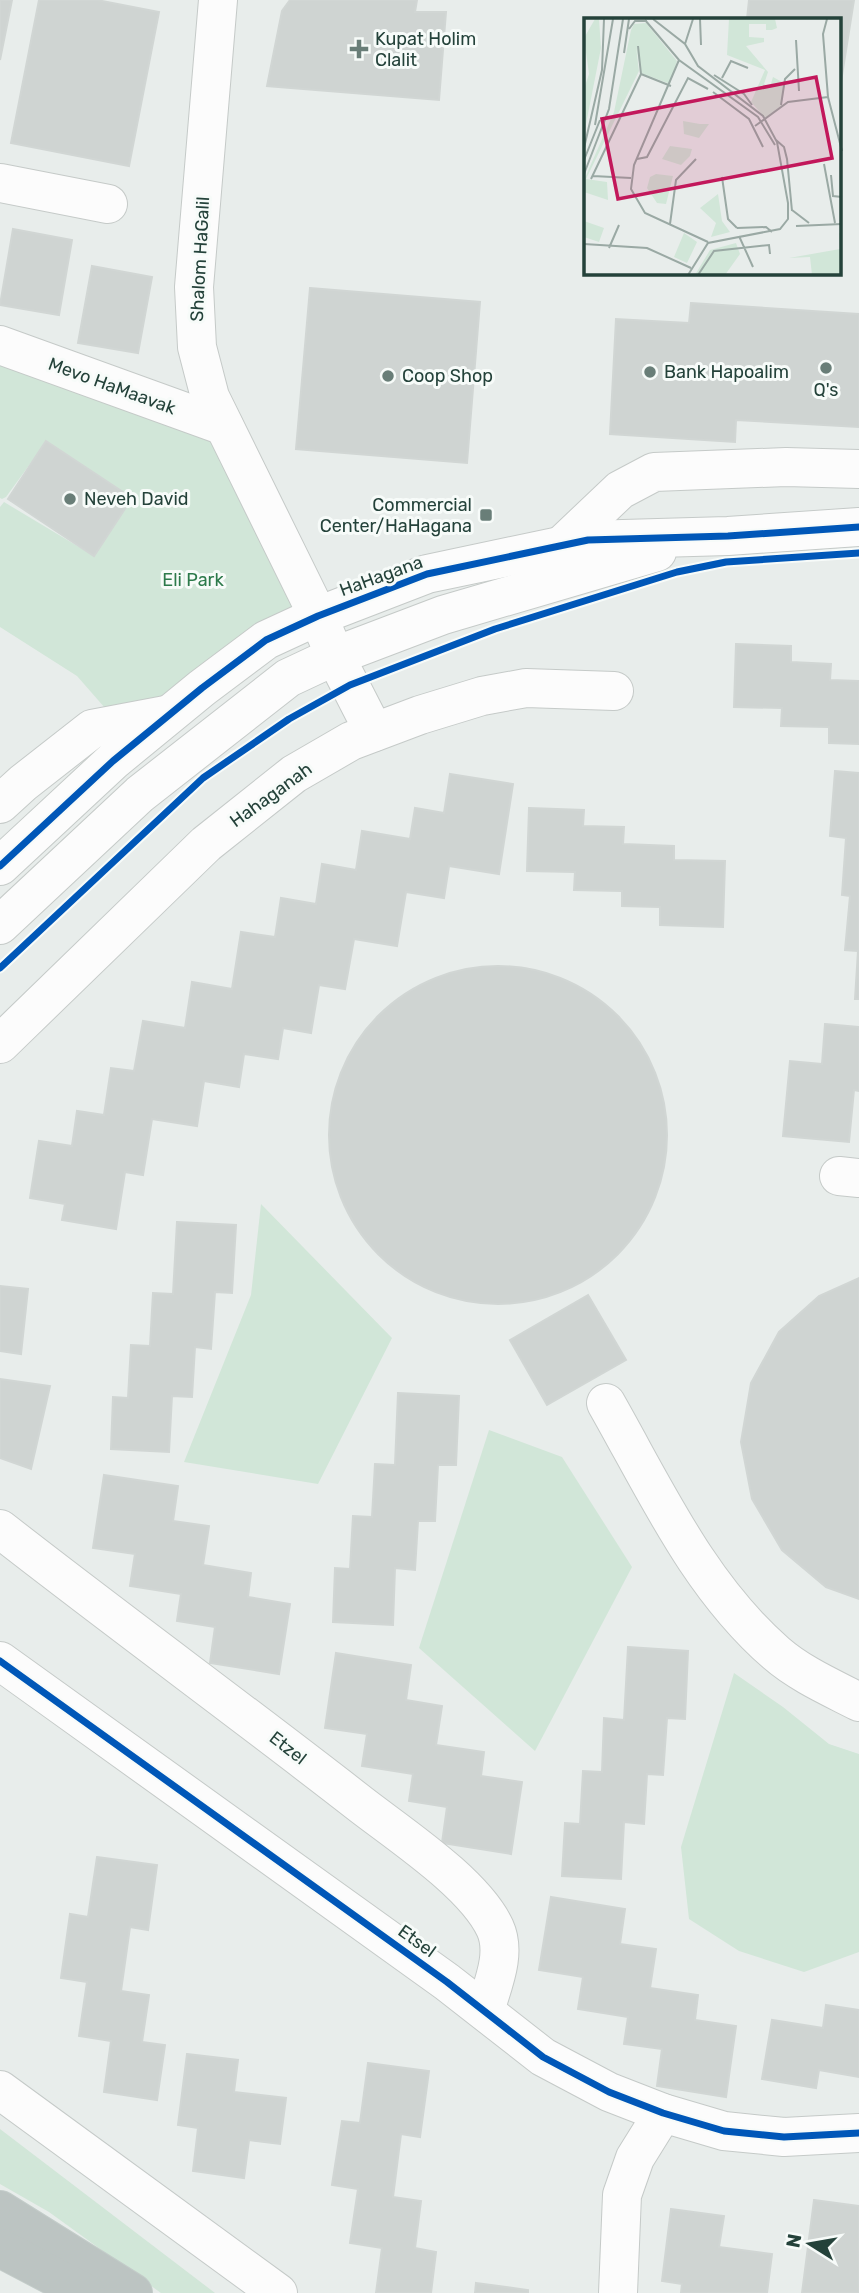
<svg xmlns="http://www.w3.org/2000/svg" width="859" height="2293" font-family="Rubik,sans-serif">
	<rect width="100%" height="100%" fill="#e8edeb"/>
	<!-- green -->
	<g fill="#d1e6d8">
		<path d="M 0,345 L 224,426 L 318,616 L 119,724 L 77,676 L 0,627 L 0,507 L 4,502 L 94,556 L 132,498 L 46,442 L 6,497 L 2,499 L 0,498 Z"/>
		<path d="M 261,1204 L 392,1338 L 318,1484 L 184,1462 L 251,1295 Z"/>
		<path d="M 489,1430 L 562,1457 L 632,1567 L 535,1751 L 419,1648 Z"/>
		<path d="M 734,1673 L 783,1707 L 829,1744 L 859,1754 L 859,1952 L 804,1972 L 739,1951 L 689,1919 L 681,1847 Z"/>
		<path d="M 0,2129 L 215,2293 L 161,2293 L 49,2212 L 0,2184 Z"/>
	</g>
	<!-- building -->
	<g fill="#cfd4d2" stroke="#d1d6d4" stroke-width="2">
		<path d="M 0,0 L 12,0 L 0,60 Z"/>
		<path d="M 39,0 L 97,0 L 159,12 L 129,166 L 11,143 Z"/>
		<path d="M 290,0 L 417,0 L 415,12 L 446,12 L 439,100 L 267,86 L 282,11 Z"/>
		<path d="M 749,0 L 854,0 L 840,88 L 840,19 L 747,19 Z"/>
		<path d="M 13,229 L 72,240 L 59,315 L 0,305 Z"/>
		<path d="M 92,266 L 152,277 L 138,353 L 78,343 Z"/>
		<path d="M 310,288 L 480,302 L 467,463 L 296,449 Z"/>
		<path d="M 691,303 L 859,314 L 859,427 L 736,420 L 735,442 L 610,434 L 616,319 L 689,323 Z"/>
		<path d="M 46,441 L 132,498 L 94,556 L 8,499 Z"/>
		<path d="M 736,644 L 791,646 L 791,662 L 831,664 L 830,680 L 859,681 L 859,744 L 829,743 L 829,727 L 781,726 L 782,708 L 734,707 Z"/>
		<path d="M 835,771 L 859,773 L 859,999 L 855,999 L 858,951 L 845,950 L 850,896 L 842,895 L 846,838 L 830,836 Z"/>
		<path d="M 450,774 L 513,784 L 499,874 L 449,866 L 444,898 L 406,892 L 397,946 L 354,939 L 345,989 L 319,985 L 311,1033 L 283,1028 L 278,1059 L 244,1054 L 239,1087 L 204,1081 L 197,1126 L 152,1119 L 143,1175 L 125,1172 L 116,1229 L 62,1220 L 65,1204 L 30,1198 L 39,1141 L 72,1146 L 77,1111 L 104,1115 L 111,1068 L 134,1071 L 143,1021 L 185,1028 L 192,982 L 232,989 L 241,932 L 275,937 L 281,898 L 316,904 L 322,864 L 356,870 L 362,831 L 410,839 L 415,808 L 444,813 Z"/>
		<path d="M 529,808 L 584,810 L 583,826 L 624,827 L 623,844 L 674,846 L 674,860 L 725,861 L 723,927 L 660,925 L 660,907 L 622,906 L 622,891 L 574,890 L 575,872 L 527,871 Z"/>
		<circle cx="498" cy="1135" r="169"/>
		<path d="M 825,1024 L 859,1027 L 859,1091 L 854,1090 L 849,1142 L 783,1136 L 790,1061 L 822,1064 Z"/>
		<path d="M 177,1222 L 236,1225 L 232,1293 L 215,1292 L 211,1349 L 195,1347 L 192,1397 L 172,1396 L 169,1452 L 111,1449 L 113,1397 L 128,1398 L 131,1345 L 150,1346 L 153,1293 L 173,1294 Z"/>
		<path d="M 859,1278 L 859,1599 L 826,1587 L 782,1550 L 752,1499 L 741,1442 L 751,1383 L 779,1332 L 819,1296 Z"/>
		<path d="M 0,1286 L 28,1289 L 21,1354 L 0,1351 Z"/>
		<path d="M 588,1295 L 626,1360 L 547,1405 L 510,1340 Z"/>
		<path d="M 0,1379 L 50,1386 L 31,1469 L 0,1458 Z"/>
		<path d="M 398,1393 L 459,1396 L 456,1465 L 438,1465 L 435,1521 L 418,1521 L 415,1570 L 395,1568 L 393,1625 L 333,1622 L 335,1568 L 350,1569 L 353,1516 L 372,1517 L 375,1464 L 395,1465 Z"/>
		<path d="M 104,1475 L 178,1486 L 173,1521 L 209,1526 L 203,1565 L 251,1573 L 248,1597 L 290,1604 L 279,1674 L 210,1663 L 215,1627 L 177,1621 L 181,1594 L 130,1586 L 135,1554 L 93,1548 Z"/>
		<path d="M 628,1647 L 688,1651 L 685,1719 L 667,1718 L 663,1775 L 647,1774 L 644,1824 L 624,1822 L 621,1879 L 562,1876 L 565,1823 L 580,1824 L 583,1771 L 602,1772 L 604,1718 L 624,1720 Z"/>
		<path d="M 336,1653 L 411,1665 L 406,1700 L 442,1706 L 436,1745 L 484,1752 L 481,1776 L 522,1782 L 511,1854 L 442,1843 L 447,1807 L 409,1801 L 413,1774 L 362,1766 L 367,1734 L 325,1728 Z"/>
		<path d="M 97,1857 L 157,1865 L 148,1930 L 130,1927 L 121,1991 L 149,1995 L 142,2042 L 165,2045 L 157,2100 L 104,2092 L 111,2041 L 79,2036 L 87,1982 L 61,1978 L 70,1914 L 88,1917 Z"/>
		<path d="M 551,1897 L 625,1909 L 620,1944 L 656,1949 L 650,1988 L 698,1995 L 695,2020 L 736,2026 L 726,2097 L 657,2086 L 662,2049 L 624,2044 L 628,2017 L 578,2009 L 583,1977 L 539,1970 Z"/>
		<path d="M 826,2005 L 859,2010 L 859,2077 L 819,2070 L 816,2088 L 762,2079 L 772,2020 L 823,2028 Z"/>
		<path d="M 187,2054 L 238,2060 L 234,2092 L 286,2098 L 280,2144 L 249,2140 L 244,2178 L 193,2171 L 198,2128 L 178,2125 Z"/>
		<path d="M 368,2063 L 429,2071 L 420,2137 L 401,2134 L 393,2197 L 421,2201 L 415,2248 L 436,2252 L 431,2293 L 376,2293 L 382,2248 L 350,2243 L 358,2189 L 332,2185 L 342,2121 L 360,2123 Z"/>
		<path d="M 814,2200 L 859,2206 L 859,2293 L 802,2293 Z"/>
		<path d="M 671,2209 L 724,2216 L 719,2247 L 772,2254 L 767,2293 L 681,2293 L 682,2284 L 662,2281 Z"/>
		<path d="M 476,2283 L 528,2290 L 528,2293 L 475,2293 Z"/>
	</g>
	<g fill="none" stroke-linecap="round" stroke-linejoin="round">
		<!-- minor casing -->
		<g stroke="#c5cac8" stroke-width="40">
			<g id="minor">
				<path d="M 218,0 L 194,287 L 197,347 L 210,397 L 318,616 L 335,656 L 374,732"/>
				<path d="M 0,183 L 108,204"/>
				<path d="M 0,345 L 224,426"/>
				<path d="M 561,546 L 620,490 L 654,472 L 786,467 L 859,469"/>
				<path d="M 0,804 L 23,783 L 92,729 L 166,715"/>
				<path d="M 0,866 L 113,761 L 202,688 L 266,640 L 318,616 L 427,574 L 588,540 L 728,536 L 859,527"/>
				<path d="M 0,925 L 140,794 L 288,678 L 335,656 L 443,615 L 657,552"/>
				<path d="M 0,1044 L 206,844 L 294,774 L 351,741 L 420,715 L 482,696 L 526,688 L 614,691"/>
				<path d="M 839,1176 L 859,1178"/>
				<path d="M 606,1403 C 656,1491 699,1586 776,1653 C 800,1674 832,1688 859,1702"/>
				<path d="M 0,1529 C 119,1622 241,1711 359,1803 C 400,1835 474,1883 495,1928 C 507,1954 492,1986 485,2011"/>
				<path d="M 0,1661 L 447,1982 L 543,2057 L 609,2092 L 663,2113 L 724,2131 L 784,2137 L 859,2133"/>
				<path d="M 0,2090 L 278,2293"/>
				<path d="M 618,2293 L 622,2195 L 635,2158 L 663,2113"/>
			</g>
		</g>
		<!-- highway casing -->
		<g stroke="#c3ccc9" stroke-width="40">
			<g id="highway">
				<path d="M 0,2210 L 133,2293"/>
				<path d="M 0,2248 L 86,2293"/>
			</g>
		</g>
		<!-- minor -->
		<use href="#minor" stroke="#fcfcfc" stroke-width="38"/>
		<!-- highway -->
		<use href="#highway" stroke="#bcc4c2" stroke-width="38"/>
		<!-- cycleway casing -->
		<g stroke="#f7fbf9" stroke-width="11">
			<g id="cycleway">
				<path d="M 0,866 L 113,761 L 202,688 L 266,640 L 318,616 L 427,574 L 588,540 L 728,536 L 859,527"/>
				<path d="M 0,968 L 203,778 L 289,719 L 350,685 L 495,629 L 677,572 L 726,562 L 859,553"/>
				<path d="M 0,1661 L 447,1982 L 543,2057 L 609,2092 L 663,2113 L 724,2131 L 784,2137 L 859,2133"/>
			</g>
		</g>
		<!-- cycleway -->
		<use href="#cycleway" stroke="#0057b8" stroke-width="7"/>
	</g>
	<!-- markers -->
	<g fill="#697e78" stroke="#f7fbf9" stroke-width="2.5">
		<path d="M355.5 38.5h7v7h7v7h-7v7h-7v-7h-7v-7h7z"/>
		<circle cx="826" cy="368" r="7"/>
		<circle cx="650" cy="372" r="7"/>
		<circle cx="388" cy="376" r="7"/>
		<circle cx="70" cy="499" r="7"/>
		<rect x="479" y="508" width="14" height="14" rx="3.5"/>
	</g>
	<g text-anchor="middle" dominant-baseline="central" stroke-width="6" stroke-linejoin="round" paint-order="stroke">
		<!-- poi labels -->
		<g font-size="18" fill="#24423a" stroke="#f7fbf9" text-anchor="start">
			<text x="375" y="39">Kupat Holim<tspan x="375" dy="21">Clalit</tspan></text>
			<text x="664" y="372">Bank Hapoalim</text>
			<text x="402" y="376">Coop Shop</text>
			<text x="826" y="390" text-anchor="middle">Q's</text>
			<text x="84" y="499">Neveh David</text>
			<text x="472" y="505" text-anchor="end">Commercial<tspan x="472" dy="21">Center/HaHagana</tspan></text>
		</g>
		<!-- street labels -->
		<g font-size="18" fill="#24423a" stroke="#f7fbf9">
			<text transform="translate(200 259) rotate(-87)">Shalom HaGalil</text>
			<text transform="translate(112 386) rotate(20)">Mevo HaMaavak</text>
			<text transform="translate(381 576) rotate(-20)">HaHagana</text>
			<text transform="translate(271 795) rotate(-36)">Hahaganah</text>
			<text transform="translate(288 1748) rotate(38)">Etzel</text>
			<text transform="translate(417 1941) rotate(36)">Etsel</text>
		</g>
		<!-- park labels -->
		<g font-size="18" fill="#2d7a4b" stroke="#f7fbf9">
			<text x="193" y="580">Eli Park</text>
		</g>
	</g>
	<!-- overview -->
	<g transform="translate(584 18)">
		<rect width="257" height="257" fill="#e8edeb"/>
		<path d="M 11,1 L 15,1 L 17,30 L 0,116 L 0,71 L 5,56 L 0,20 ZM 145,1 L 191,1 L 193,10 L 188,12 L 182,12 L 182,6 L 165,6 L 165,19 L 180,20 L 180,24 L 162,28 L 184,54 L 180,66 L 186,69 L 189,59 L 200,65 L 197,88 L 181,100 L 167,84 L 181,52 L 143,37 ZM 62,5 L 93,43 L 86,66 L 57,55 L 52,29 L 55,53 L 2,161 L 23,164 L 24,182 L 0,174 L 0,162 L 30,94 L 47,12 L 50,6 ZM 99,103 L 116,106 L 125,106 L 115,120 L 100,116 ZM 86,128 L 108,131 L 106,138 L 97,147 L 78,141 ZM 72,156 L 89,158 L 82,186 L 73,185 L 63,170 L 66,159 ZM 134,176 L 138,203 L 146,214 L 127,219 L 132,205 L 116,190 ZM 0,203 L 20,210 L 15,224 L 0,219 ZM 100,215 L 113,224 L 103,245 L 90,239 ZM 255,215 L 258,215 L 257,257 L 228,257 L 226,239 L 205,240 L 256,231 ZM 152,225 L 156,236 L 141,257 L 111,257 L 126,232 Z" fill="#d1e6d8"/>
		<path fill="none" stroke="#9aa9a4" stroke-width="2" d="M 69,1 L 101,26 L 114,48 L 179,98 L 193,124 L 204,185 L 204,201 L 196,211 L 124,225 L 104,257M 116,1 L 117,27M 243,1 L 239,16 L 244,79 L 258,133M 61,2 L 95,42 L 174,99 L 191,127M 45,11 L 51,3 L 63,3M 212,22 L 215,73M 101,26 L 109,1M 40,35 L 45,1M 95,42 L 50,147 L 47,171 L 61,195 L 124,224M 57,56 L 87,68M 130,57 L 160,76 L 168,87M 138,60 L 147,43 L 164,50M 129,74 L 165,101 L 179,129M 197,87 L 201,61 L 211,51M 11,107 L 29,1M 171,108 L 204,84 L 244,79M 192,122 L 200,129 L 203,141 L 208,193M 0,130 L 18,52 L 20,1M 53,141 L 63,139 L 104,60 L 124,71M 0,142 L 16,102M 240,146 L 251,205M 0,156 L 25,91 L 39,1M 247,157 L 249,178 L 258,179M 9,158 L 47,160M 138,159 L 144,201 L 153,210M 7,161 L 57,56 L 54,28M 208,192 L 225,205M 86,206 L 92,162 L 112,141M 212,208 L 258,206M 153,210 L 182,209 L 188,214M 155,218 L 169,249M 0,226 L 63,230 L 107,250M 25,230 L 35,207M 114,257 L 130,233 L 185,227 L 186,236"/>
		<path fill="#c2185b" fill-opacity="0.15" stroke="#c2185b" stroke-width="3.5" d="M 232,59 L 248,140 L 34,181 L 18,101 Z"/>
		<rect width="257" height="257" fill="none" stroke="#24423a" stroke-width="3.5"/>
	</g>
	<!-- north arrow -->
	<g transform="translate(810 2244) rotate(281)" stroke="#f7fbf9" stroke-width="5" paint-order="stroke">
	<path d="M0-5L12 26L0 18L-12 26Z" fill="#24423a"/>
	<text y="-10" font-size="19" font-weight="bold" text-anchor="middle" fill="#24423a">N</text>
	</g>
</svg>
